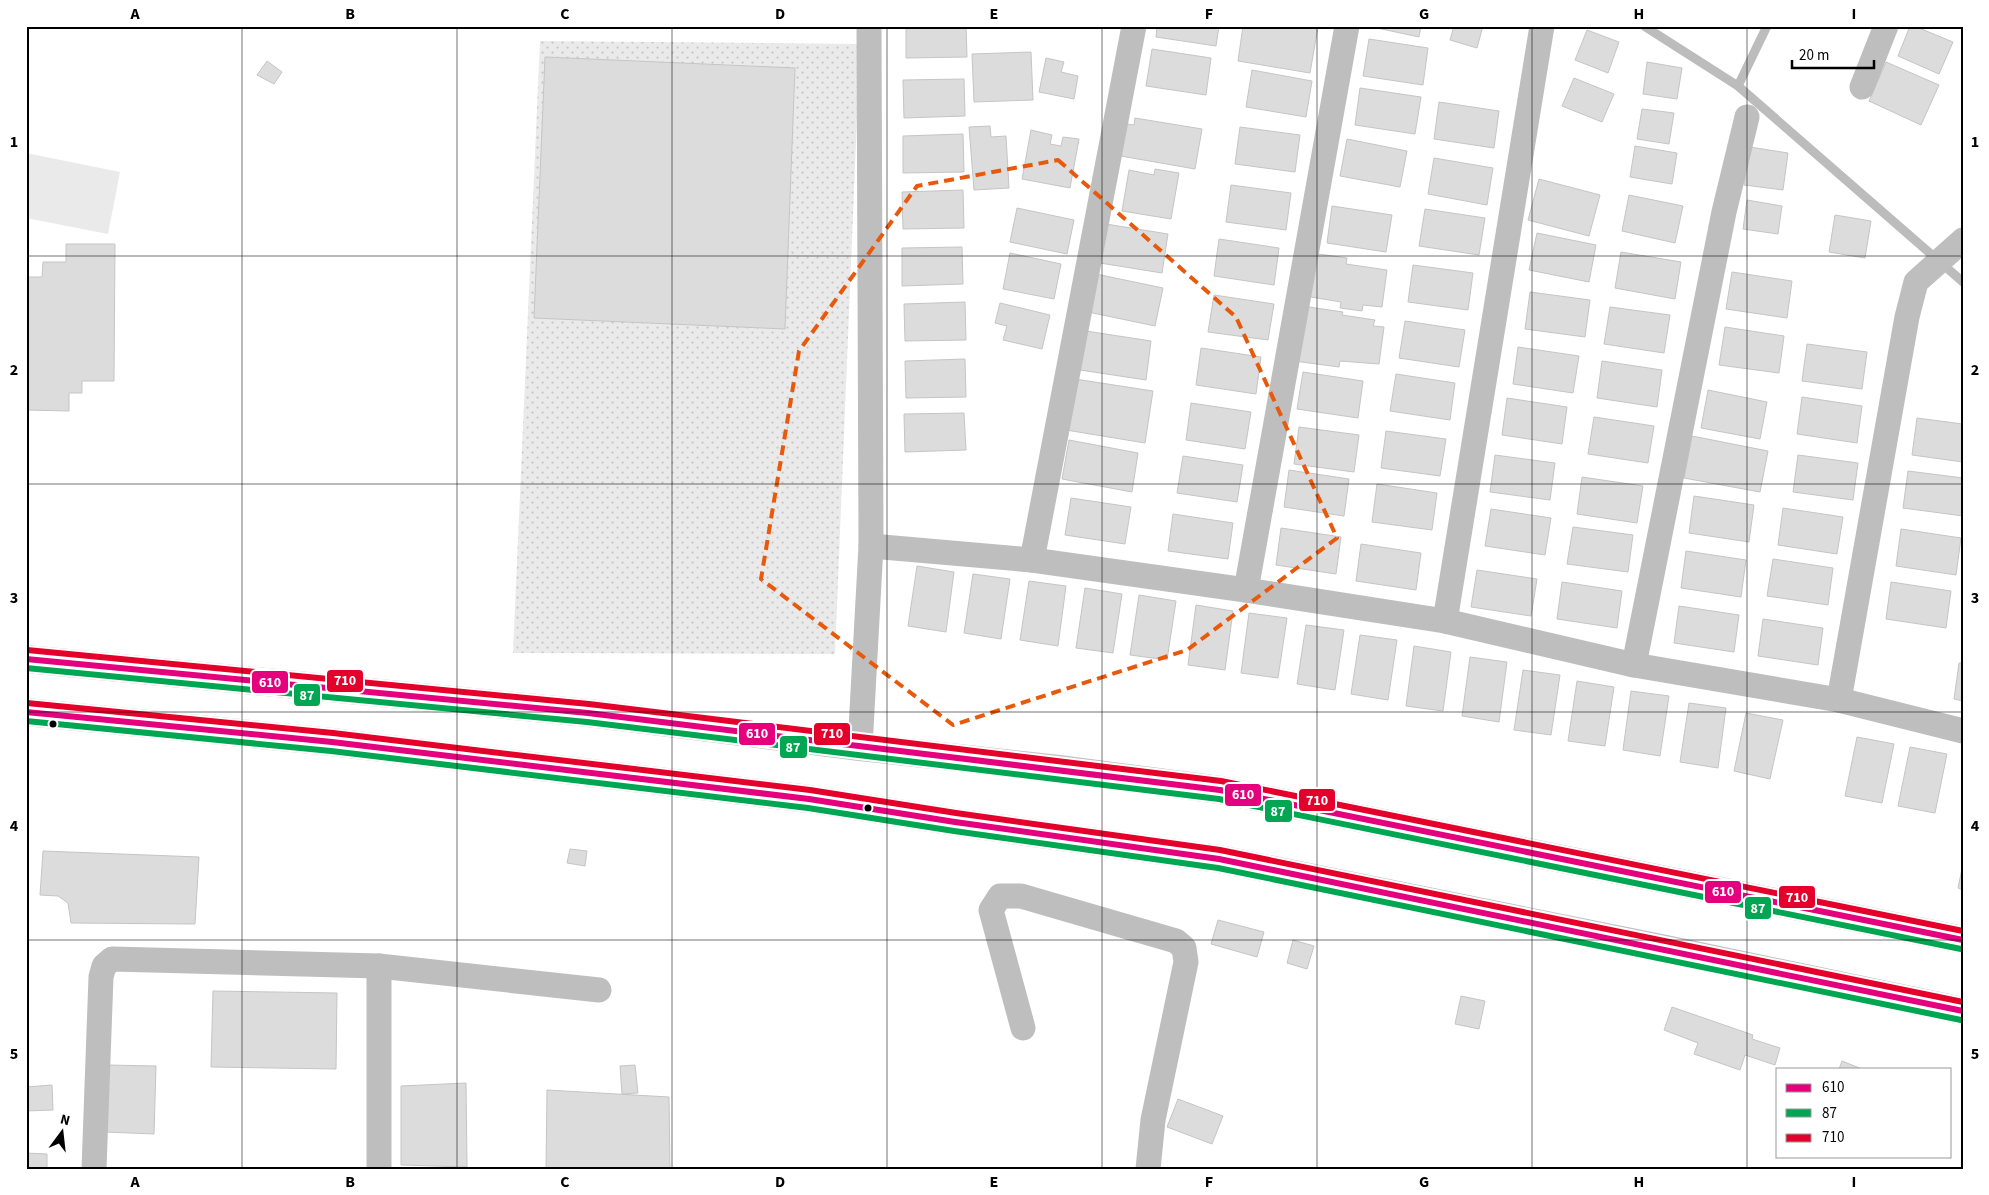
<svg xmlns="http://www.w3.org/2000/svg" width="1989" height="1195" font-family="'Source Sans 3',sans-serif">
	<defs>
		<pattern id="grass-dots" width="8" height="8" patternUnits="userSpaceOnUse" patternTransform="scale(1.25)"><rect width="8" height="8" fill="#eaeaea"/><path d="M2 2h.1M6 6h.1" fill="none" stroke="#c7c7c7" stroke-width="1.8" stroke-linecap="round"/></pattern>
	</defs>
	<rect width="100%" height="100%" fill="#fff"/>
	<!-- grass -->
	<path fill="url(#grass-dots)" d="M 540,41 L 860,44 L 835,654 L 513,653 Z"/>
	<!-- pitch -->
	<path fill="#eaeaea" d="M 26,153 L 120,172 L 108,234 L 26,218 Z"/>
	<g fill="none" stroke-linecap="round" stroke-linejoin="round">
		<!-- stream -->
		<g stroke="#bcbcbc" stroke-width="9">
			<path d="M 1644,26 L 1738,86 L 1963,282"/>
			<path d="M 1738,86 L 1767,26"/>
		</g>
	</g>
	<!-- building -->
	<g fill="#dcdcdc" stroke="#c5c5c5">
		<path d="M 906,26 L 966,26 L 967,57 L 906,58 Z"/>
		<path d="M 1157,26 L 1219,26 L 1216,46 L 1156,37 Z"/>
		<path d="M 1243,26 L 1318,27 L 1310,73 L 1238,61 Z"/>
		<path d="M 1377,26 L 1421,26 L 1419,37 L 1377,28 Z"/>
		<path d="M 1454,26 L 1483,26 L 1477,48 L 1450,40 Z"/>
		<path d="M 1910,26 L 1914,26 L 1953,42 L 1939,74 L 1898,56 Z"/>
		<path d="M 1587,30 L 1619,42 L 1608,73 L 1575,60 Z"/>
		<path d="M 1369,39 L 1428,48 L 1423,85 L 1363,76 Z"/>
		<path d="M 1152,49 L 1211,58 L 1206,95 L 1146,86 Z"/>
		<path d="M 1031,52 L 1033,100 L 974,102 L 972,54 Z"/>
		<path d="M 545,57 L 795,68 L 785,329 L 534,318 Z"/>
		<path d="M 1046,58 L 1064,62 L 1061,72 L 1078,76 L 1074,99 L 1039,92 Z"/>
		<path d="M 267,61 L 282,72 L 274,84 L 257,75 Z"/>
		<path d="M 1647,62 L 1682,68 L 1677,99 L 1643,94 Z"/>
		<path d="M 1886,62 L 1939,85 L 1921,125 L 1869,101 Z"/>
		<path d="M 1252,70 L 1312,81 L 1306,117 L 1246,107 Z"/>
		<path d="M 1574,78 L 1614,94 L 1602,122 L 1562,106 Z"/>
		<path d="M 964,79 L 965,116 L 904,118 L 903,80 Z"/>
		<path d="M 1360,88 L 1421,97 L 1415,134 L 1355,125 Z"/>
		<path d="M 1439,102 L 1499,111 L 1494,148 L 1434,139 Z"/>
		<path d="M 1642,109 L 1674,113 L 1669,144 L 1637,139 Z"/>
		<path d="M 1135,118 L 1202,129 L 1195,169 L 1115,155 L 1120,123 L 1134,125 Z"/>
		<path d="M 990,126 L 991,137 L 1006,136 L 1009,188 L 974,190 L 969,127 Z"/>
		<path d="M 1240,127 L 1300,135 L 1295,172 L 1235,164 Z"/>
		<path d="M 1031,130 L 1052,135 L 1050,144 L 1061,146 L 1063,137 L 1079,139 L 1070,188 L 1022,179 Z"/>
		<path d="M 963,134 L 964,172 L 903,173 L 903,136 Z"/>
		<path d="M 1347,139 L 1407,151 L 1400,187 L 1340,176 Z"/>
		<path d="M 1635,146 L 1677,153 L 1672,184 L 1630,177 Z"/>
		<path d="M 1750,147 L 1788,153 L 1783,190 L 1744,185 Z"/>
		<path d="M 1434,158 L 1493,168 L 1487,205 L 1428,194 Z"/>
		<path d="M 1155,169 L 1179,173 L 1171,219 L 1122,211 L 1129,170 L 1154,175 Z"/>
		<path d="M 1539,179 L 1600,195 L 1589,236 L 1528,220 Z"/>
		<path d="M 1231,185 L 1291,193 L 1286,230 L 1226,222 Z"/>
		<path d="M 963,190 L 964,228 L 903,229 L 902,192 Z"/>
		<path d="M 1629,195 L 1683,206 L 1675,243 L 1622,231 Z"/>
		<path d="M 1747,200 L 1782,206 L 1778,234 L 1743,229 Z"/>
		<path d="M 1332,206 L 1392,215 L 1386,252 L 1327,243 Z"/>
		<path d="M 1017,208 L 1074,220 L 1067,254 L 1010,242 Z"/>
		<path d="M 1425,209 L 1485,218 L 1479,255 L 1419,246 Z"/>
		<path d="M 1835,215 L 1871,221 L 1865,258 L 1829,252 Z"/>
		<path d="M 1106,224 L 1168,234 L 1162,273 L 1100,263 Z"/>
		<path d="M 1537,233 L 1596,245 L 1589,282 L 1529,270 Z"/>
		<path d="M 1219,239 L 1279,248 L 1274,285 L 1214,276 Z"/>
		<path d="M 66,244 L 115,244 L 114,381 L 82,381 L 82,393 L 69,393 L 69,411 L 26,410 L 28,277 L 42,277 L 43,262 L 66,262 Z"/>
		<path d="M 962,247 L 963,284 L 902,286 L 902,248 Z"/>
		<path d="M 1621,252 L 1681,262 L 1675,299 L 1615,288 Z"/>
		<path d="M 1010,253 L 1061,264 L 1054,299 L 1003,289 Z"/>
		<path d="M 1311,253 L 1347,258 L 1346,264 L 1387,270 L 1382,307 L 1363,305 L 1362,311 L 1340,308 L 1341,302 L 1305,296 Z"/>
		<path d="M 1413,265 L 1473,273 L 1468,310 L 1408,302 Z"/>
		<path d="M 1732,272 L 1792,281 L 1787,318 L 1726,309 Z"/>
		<path d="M 1096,274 L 1163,288 L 1155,326 L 1088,312 Z"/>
		<path d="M 1530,292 L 1590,300 L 1585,337 L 1525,329 Z"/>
		<path d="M 1214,295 L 1274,304 L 1268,340 L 1208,332 Z"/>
		<path d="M 965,302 L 966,340 L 905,341 L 904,304 Z"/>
		<path d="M 1000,303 L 1050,315 L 1042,349 L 1003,340 L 1007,326 L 995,323 Z"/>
		<path d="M 1302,306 L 1343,312 L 1342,315 L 1375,320 L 1373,326 L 1384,327 L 1379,364 L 1340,361 L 1339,367 L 1294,361 Z"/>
		<path d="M 1610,307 L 1670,315 L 1664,353 L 1604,344 Z"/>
		<path d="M 1405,321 L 1465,330 L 1459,367 L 1399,358 Z"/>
		<path d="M 1725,327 L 1784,336 L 1779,373 L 1719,365 Z"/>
		<path d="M 1086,331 L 1151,341 L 1146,380 L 1080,370 Z"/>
		<path d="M 1807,344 L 1867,352 L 1862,389 L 1802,381 Z"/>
		<path d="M 1518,347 L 1579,356 L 1573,393 L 1513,384 Z"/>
		<path d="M 1201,348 L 1261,357 L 1256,394 L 1196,385 Z"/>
		<path d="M 965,359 L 966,397 L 906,398 L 905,361 Z"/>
		<path d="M 1602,361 L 1662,370 L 1657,407 L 1597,398 Z"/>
		<path d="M 1303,372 L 1363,381 L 1358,418 L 1297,409 Z"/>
		<path d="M 1396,374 L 1455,383 L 1450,420 L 1390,411 Z"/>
		<path d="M 1075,379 L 1153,391 L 1145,443 L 1066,430 Z"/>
		<path d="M 1708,390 L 1767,402 L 1760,439 L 1701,428 Z"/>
		<path d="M 1802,397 L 1862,406 L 1857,443 L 1797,434 Z"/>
		<path d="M 1507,398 L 1567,407 L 1562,444 L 1502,435 Z"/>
		<path d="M 1191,403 L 1251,412 L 1245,449 L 1186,440 Z"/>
		<path d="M 964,413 L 966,450 L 905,452 L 904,414 Z"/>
		<path d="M 1594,417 L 1654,426 L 1648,463 L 1588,454 Z"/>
		<path d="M 1917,418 L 1963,424 L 1963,462 L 1912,455 Z"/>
		<path d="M 1299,427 L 1359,435 L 1354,472 L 1294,464 Z"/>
		<path d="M 1386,431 L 1446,439 L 1440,476 L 1381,468 Z"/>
		<path d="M 1692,436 L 1768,451 L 1760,492 L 1684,478 Z"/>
		<path d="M 1069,440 L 1138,453 L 1132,492 L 1062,479 Z"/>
		<path d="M 1495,455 L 1555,463 L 1550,500 L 1490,492 Z"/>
		<path d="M 1798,455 L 1858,463 L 1853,500 L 1793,492 Z"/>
		<path d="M 1183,456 L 1243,465 L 1237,502 L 1177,493 Z"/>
		<path d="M 1289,470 L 1349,479 L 1344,516 L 1284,507 Z"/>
		<path d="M 1908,471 L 1963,478 L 1963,516 L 1903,508 Z"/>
		<path d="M 1582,477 L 1643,486 L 1637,523 L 1577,514 Z"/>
		<path d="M 1377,484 L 1437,493 L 1432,530 L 1372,522 Z"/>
		<path d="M 1694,496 L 1754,505 L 1749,542 L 1689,533 Z"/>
		<path d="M 1071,498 L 1131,507 L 1125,544 L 1065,535 Z"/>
		<path d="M 1783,508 L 1843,517 L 1837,554 L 1778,545 Z"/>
		<path d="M 1491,509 L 1551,518 L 1545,555 L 1485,546 Z"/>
		<path d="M 1173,514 L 1233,523 L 1228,559 L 1168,551 Z"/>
		<path d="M 1573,527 L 1633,535 L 1628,572 L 1567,564 Z"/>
		<path d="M 1281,528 L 1341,537 L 1336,574 L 1276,565 Z"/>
		<path d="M 1901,529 L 1961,538 L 1956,575 L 1896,566 Z"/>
		<path d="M 1361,544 L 1421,553 L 1416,590 L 1356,581 Z"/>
		<path d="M 1686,551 L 1746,560 L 1741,597 L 1681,588 Z"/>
		<path d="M 1773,559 L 1833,568 L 1828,605 L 1767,596 Z"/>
		<path d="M 917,566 L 954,572 L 946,632 L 908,626 Z"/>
		<path d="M 1477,570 L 1537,579 L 1531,616 L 1471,607 Z"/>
		<path d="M 973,574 L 1010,579 L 1001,639 L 964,633 Z"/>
		<path d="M 1029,581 L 1066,586 L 1058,646 L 1020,640 Z"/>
		<path d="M 1562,582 L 1622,591 L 1617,628 L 1557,619 Z"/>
		<path d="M 1891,582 L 1951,591 L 1946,628 L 1886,619 Z"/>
		<path d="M 1085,588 L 1122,594 L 1113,653 L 1076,648 Z"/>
		<path d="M 1139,595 L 1176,601 L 1167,660 L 1130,655 Z"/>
		<path d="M 1196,605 L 1233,611 L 1225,670 L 1188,665 Z"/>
		<path d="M 1679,606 L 1739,615 L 1734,652 L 1674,643 Z"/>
		<path d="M 1249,613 L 1287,618 L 1278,678 L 1241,673 Z"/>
		<path d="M 1763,619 L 1823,628 L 1818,665 L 1758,656 Z"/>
		<path d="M 1306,625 L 1344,630 L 1335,690 L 1297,684 Z"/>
		<path d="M 1360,635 L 1397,640 L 1388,700 L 1351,694 Z"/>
		<path d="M 1414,646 L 1451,652 L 1443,711 L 1406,706 Z"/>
		<path d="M 1470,657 L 1507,662 L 1499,722 L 1462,716 Z"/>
		<path d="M 1959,663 L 1963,663 L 1963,701 L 1954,699 Z"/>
		<path d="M 1523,670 L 1560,675 L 1551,735 L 1514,730 Z"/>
		<path d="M 1577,681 L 1614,687 L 1605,746 L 1568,741 Z"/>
		<path d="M 1631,691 L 1669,696 L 1660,756 L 1623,750 Z"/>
		<path d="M 1689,703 L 1726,708 L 1718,768 L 1680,762 Z"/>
		<path d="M 1746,713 L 1783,720 L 1770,779 L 1734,771 Z"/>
		<path d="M 1857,737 L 1894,744 L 1882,803 L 1845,796 Z"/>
		<path d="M 1910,747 L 1947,754 L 1935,813 L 1898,806 Z"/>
		<path d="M 570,849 L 587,851 L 585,866 L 567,863 Z"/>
		<path d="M 43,851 L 199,857 L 195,924 L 71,923 L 68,903 L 58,896 L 40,895 Z"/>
		<path d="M 1963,864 L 1963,890 L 1958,888 Z"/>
		<path d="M 1218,920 L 1264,932 L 1257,957 L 1211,944 Z"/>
		<path d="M 1293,940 L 1314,946 L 1307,969 L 1287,963 Z"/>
		<path d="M 213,991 L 337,993 L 336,1069 L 211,1067 Z"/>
		<path d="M 1461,996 L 1485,1001 L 1479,1029 L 1455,1024 Z"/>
		<path d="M 1672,1007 L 1753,1035 L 1752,1039 L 1780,1048 L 1775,1065 L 1745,1055 L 1740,1070 L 1694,1054 L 1698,1043 L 1664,1030 Z"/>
		<path d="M 1842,1061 L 1862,1069 L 1839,1069 Z"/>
		<path d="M 107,1065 L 156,1066 L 154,1134 L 105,1132 Z"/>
		<path d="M 635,1065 L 638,1093 L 622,1094 L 620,1066 Z"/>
		<path d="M 466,1083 L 467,1167 L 401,1165 L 401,1086 Z"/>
		<path d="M 52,1085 L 53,1110 L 26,1111 L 26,1087 Z"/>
		<path d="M 547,1090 L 669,1097 L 670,1169 L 546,1169 Z"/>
		<path d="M 1178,1099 L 1223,1116 L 1212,1144 L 1167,1127 Z"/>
		<path d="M 26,1153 L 47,1154 L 47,1169 L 26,1169 Z"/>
	</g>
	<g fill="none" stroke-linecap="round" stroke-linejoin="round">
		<!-- street -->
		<g stroke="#bebebe" stroke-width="25">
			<path d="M 1862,87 L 1886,26"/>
			<path d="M 871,546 L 1032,560 L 1246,590 L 1445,621 L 1634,665 L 1839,700 L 1963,731"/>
			<path d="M 1032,560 L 1134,26"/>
			<path d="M 1246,590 L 1347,26"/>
			<path d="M 1445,621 L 1542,26"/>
			<path d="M 1634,665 L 1724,212 L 1747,117"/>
			<path d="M 1839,700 L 1907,317 L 1916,282 L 1963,240"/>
			<path d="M 860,747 L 871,546 L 869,26"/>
			<path d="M 379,966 L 379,1169"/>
			<path d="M 1023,1028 L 991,910 L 1000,896 L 1021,896 L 1176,941 L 1184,948 L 1186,962 L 1153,1120 L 1148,1169"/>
			<path d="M 94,1169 L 101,977 L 104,966 L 112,959 L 379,966 L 599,990"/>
		</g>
		<!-- secondary -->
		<g stroke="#c1c1c1" stroke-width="28">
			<path d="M 26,659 L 588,713 L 860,747 L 1059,769 L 1220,790 L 1963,940"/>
			<path d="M 26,712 L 332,742 L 809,799 L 955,822 L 1219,859 L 1661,948 L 1963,1011"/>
		</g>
		<!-- bus-1 casing -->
		<g stroke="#fff" stroke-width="10">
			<g id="bus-1">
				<path d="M 26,659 L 588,713 L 1220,790 L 1963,940"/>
				<path d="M 26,712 L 332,742 L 809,799 L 955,822 L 1219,859 L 1963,1011"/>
			</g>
		</g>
		<!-- bus-2 casing -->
		<g stroke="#fff" stroke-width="10">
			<g id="bus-2">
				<path d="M 26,668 L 587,722 L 1219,799 L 1961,949"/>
				<path d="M 26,721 L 331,751 L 808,808 L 954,831 L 1218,868 L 1961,1020"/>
			</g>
		</g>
		<!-- bus-3 casing -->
		<g stroke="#fff" stroke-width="10">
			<g id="bus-3">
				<path d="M 27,650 L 589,704 L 1221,781 L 1963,931"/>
				<path d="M 27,703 L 333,733 L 810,790 L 956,813 L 1220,850 L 1963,1002"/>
			</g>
		</g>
		<!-- bus-1 -->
		<use href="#bus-1" stroke="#e5007d" stroke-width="6"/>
		<!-- bus-2 -->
		<use href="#bus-2" stroke="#00a651" stroke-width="6"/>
		<!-- bus-3 -->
		<use href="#bus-3" stroke="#e4002b" stroke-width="6"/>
	</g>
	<!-- marked area -->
	<path fill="none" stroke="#e8590c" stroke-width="4" stroke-dasharray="10 6" stroke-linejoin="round" d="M 1058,160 L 1236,317 L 1337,538 L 1187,650 L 953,725 L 761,579 L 799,351 L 917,186 Z"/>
	<!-- grid -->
	<path fill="none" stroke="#000" stroke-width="1" stroke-opacity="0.55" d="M 242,26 L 242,1169M 457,26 L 457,1169M 672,26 L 672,1169M 887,26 L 887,1169M 1102,26 L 1102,1169M 1317,26 L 1317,1169M 1532,26 L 1532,1169M 1747,26 L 1747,1169M 26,256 L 1963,256M 26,484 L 1963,484M 26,712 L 1963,712M 26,940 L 1963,940"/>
	<!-- markers -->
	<g fill="#000" stroke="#fff" stroke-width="2">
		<circle cx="53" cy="724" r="4.5"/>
		<circle cx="868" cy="808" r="4.5"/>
	</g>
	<g stroke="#fff" stroke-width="2">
		<rect x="326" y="669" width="38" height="24" rx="5" fill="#e4002b"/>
		<rect x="251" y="670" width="38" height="24" rx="5" fill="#e5007d"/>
		<rect x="293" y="683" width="28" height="24" rx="5" fill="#00a651"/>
		<rect x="738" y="722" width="38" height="24" rx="5" fill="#e5007d"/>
		<rect x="813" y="722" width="38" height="24" rx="5" fill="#e4002b"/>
		<rect x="779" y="735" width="29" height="24" rx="5" fill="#00a651"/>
		<rect x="1224" y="783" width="38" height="24" rx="5" fill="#e5007d"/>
		<rect x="1298" y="788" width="38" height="24" rx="5" fill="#e4002b"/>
		<rect x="1264" y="799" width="29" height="24" rx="5" fill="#00a651"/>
		<rect x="1704" y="880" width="38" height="24" rx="5" fill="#e5007d"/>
		<rect x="1778" y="885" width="38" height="24" rx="5" fill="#e4002b"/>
		<rect x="1744" y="896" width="28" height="24" rx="5" fill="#00a651"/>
	</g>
	<g font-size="14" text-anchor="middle" font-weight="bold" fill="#fff">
		<text x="345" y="685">710</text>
		<text x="270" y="687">610</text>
		<text x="307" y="700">87</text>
		<text x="757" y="738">610</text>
		<text x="832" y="738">710</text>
		<text x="793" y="752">87</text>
		<text x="1243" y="799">610</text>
		<text x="1317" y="805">710</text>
		<text x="1278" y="816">87</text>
		<text x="1723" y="896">610</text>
		<text x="1797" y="902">710</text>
		<text x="1758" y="913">87</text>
	</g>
	<!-- border -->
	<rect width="1989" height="1195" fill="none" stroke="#ffffff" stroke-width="55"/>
	<!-- legend -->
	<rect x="1776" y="1068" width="175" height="90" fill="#ffffff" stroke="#999999"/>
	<rect x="1786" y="1084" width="25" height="8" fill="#e5007d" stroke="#999999"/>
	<text x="1822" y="1092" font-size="15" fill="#000000">610</text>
	<rect x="1786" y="1109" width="25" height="8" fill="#00a651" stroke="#999999"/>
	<text x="1822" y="1118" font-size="15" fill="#000000">87</text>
	<rect x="1786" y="1134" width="25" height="8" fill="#e4002b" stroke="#999999"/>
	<text x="1822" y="1142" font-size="15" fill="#000000">710</text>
	<!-- north arrow -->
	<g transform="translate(62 1132) rotate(15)" stroke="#ffffff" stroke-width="4" paint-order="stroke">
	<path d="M0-4L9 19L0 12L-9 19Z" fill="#000000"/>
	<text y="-8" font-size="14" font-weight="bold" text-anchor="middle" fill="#000000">N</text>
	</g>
	<!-- scale -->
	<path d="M1792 60v8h82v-8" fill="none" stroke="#000000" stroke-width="2.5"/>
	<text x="1799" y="60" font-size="15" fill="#000000" stroke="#ffffff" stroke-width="4" paint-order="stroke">20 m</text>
	<rect x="28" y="28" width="1934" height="1140" fill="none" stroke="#000" stroke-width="2"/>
	<g font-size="16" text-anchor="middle" font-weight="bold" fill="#000">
		<text x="135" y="19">A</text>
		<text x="350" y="19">B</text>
		<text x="565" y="19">C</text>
		<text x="780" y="19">D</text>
		<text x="994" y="19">E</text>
		<text x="1209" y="19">F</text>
		<text x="1424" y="19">G</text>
		<text x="1639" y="19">H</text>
		<text x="1854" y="19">I</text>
		<text x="14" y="147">1</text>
		<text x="1975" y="147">1</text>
		<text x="14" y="375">2</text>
		<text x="1975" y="375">2</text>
		<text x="14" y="603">3</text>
		<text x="1975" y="603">3</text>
		<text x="14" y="831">4</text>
		<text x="1975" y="831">4</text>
		<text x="14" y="1059">5</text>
		<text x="1975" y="1059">5</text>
		<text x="135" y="1187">A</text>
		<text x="350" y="1187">B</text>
		<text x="565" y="1187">C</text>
		<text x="780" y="1187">D</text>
		<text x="994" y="1187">E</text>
		<text x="1209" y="1187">F</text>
		<text x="1424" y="1187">G</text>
		<text x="1639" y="1187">H</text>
		<text x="1854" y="1187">I</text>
	</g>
</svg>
